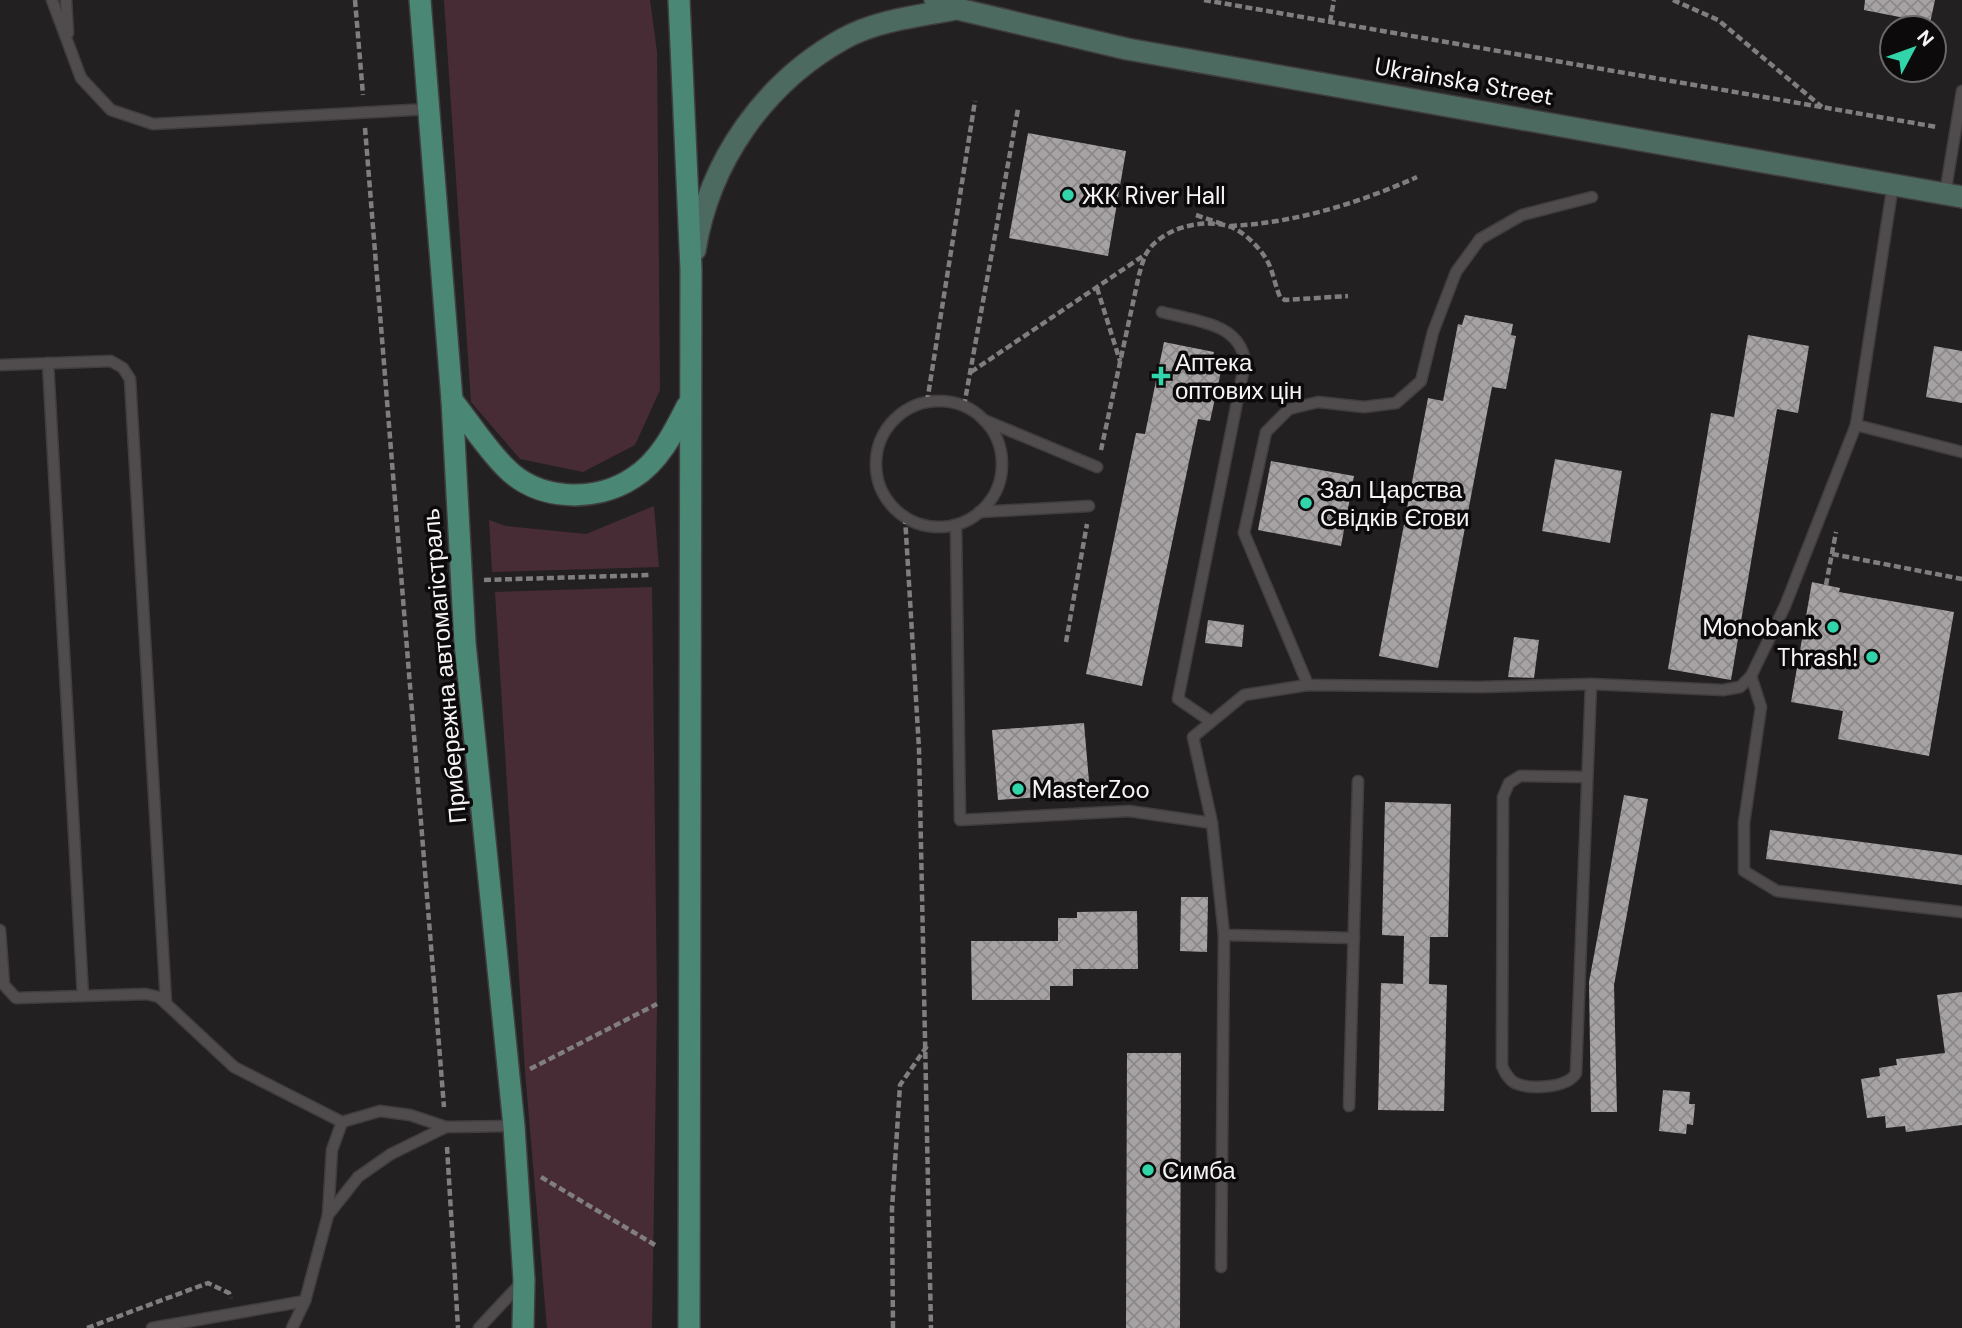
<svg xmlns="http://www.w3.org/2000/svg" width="1962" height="1328" font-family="'DM Sans',sans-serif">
	<defs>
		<pattern id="building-cross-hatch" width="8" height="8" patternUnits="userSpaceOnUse" patternTransform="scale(1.75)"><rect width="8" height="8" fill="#a7a3a4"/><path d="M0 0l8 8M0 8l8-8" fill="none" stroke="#8b8889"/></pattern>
	</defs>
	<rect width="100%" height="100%" fill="#232021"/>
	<!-- green -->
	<g fill="#482c35">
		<path d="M 444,0 L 650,0 L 657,52 L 660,390 L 635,445 L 583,472 L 520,459 L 471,402 Z"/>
		<path d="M 654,506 L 659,567 L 492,572 L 489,520 L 506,526 L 586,534 Z"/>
		<path d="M 652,587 L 657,1004 L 652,1328 L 547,1328 L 525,1071 L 495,592 Z"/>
	</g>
	<!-- building -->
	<g fill="url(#building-cross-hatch)">
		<path d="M 1865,0 L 1935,0 L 1930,23 L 1864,10 Z"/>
		<path d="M 1028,133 L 1126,151 L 1108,256 L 1009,238 Z"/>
		<path d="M 1465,315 L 1513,324 L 1511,335 L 1516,336 L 1506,389 L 1492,387 L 1438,668 L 1379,656 L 1428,398 L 1443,401 L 1458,324 L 1462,325 Z"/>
		<path d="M 1748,335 L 1809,346 L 1798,413 L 1777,409 L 1731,680 L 1668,669 L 1711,413 L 1734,417 Z"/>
		<path d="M 1164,342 L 1214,352 L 1211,365 L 1222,367 L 1210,421 L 1198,419 L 1142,686 L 1086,674 L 1136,433 L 1145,434 Z"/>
		<path d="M 1934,346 L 1962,351 L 1962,403 L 1926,397 Z"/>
		<path d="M 1555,459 L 1622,471 L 1610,543 L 1542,531 Z"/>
		<path d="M 1271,461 L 1354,476 L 1341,546 L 1258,530 Z"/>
		<path d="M 1812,582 L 1840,588 L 1839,592 L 1954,612 L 1929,756 L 1838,739 L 1843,711 L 1791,702 Z"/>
		<path d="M 1208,620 L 1244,625 L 1242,647 L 1205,643 Z"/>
		<path d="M 1514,637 L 1539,640 L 1534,678 L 1508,677 Z"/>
		<path d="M 1084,723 L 1090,793 L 998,800 L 992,730 Z"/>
		<path d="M 1624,795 L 1648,799 L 1614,985 L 1617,1112 L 1591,1112 L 1589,982 Z"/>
		<path d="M 1385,802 L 1451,804 L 1448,937 L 1430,937 L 1429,984 L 1447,985 L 1444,1111 L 1378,1110 L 1381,983 L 1403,984 L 1404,936 L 1382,935 Z"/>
		<path d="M 1770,830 L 1962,855 L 1962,885 L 1766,859 Z"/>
		<path d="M 1181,897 L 1208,897 L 1207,952 L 1180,951 Z"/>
		<path d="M 1137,911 L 1138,969 L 1073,969 L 1073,986 L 1050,986 L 1050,1000 L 972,1000 L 971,941 L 1058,941 L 1058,918 L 1077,918 L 1077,912 Z"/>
		<path d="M 1962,992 L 1962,1125 L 1906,1132 L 1905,1126 L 1886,1128 L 1885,1116 L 1867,1118 L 1861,1079 L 1880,1076 L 1879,1068 L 1897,1065 L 1896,1059 L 1945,1053 L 1937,995 Z"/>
		<path d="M 1127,1053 L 1181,1053 L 1180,1328 L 1126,1328 Z"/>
		<path d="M 1663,1090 L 1690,1092 L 1689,1104 L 1695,1104 L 1693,1125 L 1687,1124 L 1686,1134 L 1659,1131 Z"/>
	</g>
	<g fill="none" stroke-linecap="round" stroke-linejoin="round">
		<!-- service casing -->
		<g stroke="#403d3e" stroke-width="13">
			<g id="service">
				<path d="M 52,0 L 81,78 L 111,110 L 153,124 L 429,109"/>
				<path d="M 66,0 L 68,33"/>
				<path d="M 1945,194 L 1962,91"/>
				<path d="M 1162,312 C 1194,321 1240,322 1245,362 L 1178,699 L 1210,721"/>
				<path d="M 48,363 L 83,996"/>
				<path d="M 0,365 L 111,361 L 123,368 L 130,379 L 166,1003"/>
				<circle cx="939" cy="464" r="63"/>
				<path d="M 984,420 L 1097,467"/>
				<path d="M 1856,425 L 1962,452"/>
				<path d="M 979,512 L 1089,506"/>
				<path d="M 956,525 L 960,820 L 1129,811 L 1212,823"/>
				<path d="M 1751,676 L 1761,707 L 1744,823 L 1744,871 L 1777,891 L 1962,912"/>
				<path d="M 1308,685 L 1244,533 L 1266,432 L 1289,409 L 1318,402 L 1364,407 L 1396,403 L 1421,381 L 1433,332 L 1456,272 L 1480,239 L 1522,215 L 1592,197"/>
				<path d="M 1586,777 L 1520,776 L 1509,783 L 1503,797 L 1502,1066 C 1505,1073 1508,1079 1515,1083 C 1530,1090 1568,1088 1576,1073 L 1591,684"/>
				<path d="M 0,930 L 4,985 L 16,998 L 146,994 L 159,997 L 234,1067 L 342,1122 L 380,1111 L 410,1115 L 446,1127 L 514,1126"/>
				<path d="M 1354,938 L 1224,935 L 1212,823 L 1193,737 L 1244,695 L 1308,685 L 1480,687 L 1591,684 L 1723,690 L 1740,687 L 1751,676 L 1785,606 L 1856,425 L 1893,184"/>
				<path d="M 1349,1106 L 1358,781"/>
				<path d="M 328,1215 L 358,1177 L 391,1154 L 446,1127"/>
				<path d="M 1221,1267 L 1224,935"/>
				<path d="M 152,1328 L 305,1301 L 328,1215 L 332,1150 L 342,1122"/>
				<path d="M 292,1328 L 305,1301"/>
				<path d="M 479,1328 L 522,1282"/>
			</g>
		</g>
		<!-- secondary casing -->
		<g stroke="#403d3e" stroke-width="24">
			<g id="secondary">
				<path d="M 935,0 L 958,9 L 1127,49 L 1962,197"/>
				<path d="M 695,250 C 709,162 764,83 843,39 C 877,20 919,16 956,9"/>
			</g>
		</g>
		<!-- primary casing -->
		<g stroke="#403d3e" stroke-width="24">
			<g id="primary">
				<path d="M 420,0 L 452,400 L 465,643 L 514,1126 L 524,1280 L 523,1328"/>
				<path d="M 679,0 L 691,269 L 689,1328"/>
				<path d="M 452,400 C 469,421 485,447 505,467 C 537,501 595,503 633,478 C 659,462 674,432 687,406"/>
			</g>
		</g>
		<!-- path -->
		<g stroke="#807e7e" stroke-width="4.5" stroke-dasharray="7 3.5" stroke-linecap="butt">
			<path d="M 355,0 L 363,95"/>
			<path d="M 1204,0 L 1937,127"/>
			<path d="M 1673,0 L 1718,20 L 1822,107"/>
			<path d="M 1330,22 L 1334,0"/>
			<path d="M 365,128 L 444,1107"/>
			<path d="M 1196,215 L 1222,224"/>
			<path d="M 1230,226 C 1295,223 1359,203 1417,177"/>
			<path d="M 1097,288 L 1120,361"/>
			<path d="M 971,372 L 1146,254"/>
			<path d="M 927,402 L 975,101"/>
			<path d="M 964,406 L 1018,109"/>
			<path d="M 1101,450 L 1139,275 C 1141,268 1143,260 1146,254 C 1160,229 1201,218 1228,226 C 1242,230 1257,245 1265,257 C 1273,269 1274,283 1280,297 L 1285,300 L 1348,296"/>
			<path d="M 905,517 L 919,749 L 931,1328"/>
			<path d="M 1832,554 L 1962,579"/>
			<path d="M 484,580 L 651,575"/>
			<path d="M 1826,585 L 1836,532"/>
			<path d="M 1066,642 L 1087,524"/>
			<path d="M 530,1069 L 657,1004"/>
			<path d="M 447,1147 L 458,1328"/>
			<path d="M 541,1177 L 655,1245"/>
			<path d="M 87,1328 L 208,1283 L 229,1293 L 231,1298"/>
			<path d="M 893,1328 L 892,1209 L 900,1085 L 927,1046"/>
		</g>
		<!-- service -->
		<use href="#service" stroke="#504c4d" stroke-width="10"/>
		<!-- secondary -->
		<use href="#secondary" stroke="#4d6a61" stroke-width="21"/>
		<!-- primary -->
		<use href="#primary" stroke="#4a8875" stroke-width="21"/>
	</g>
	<!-- markers -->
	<g fill="#32d4a9" stroke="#0c0a0b" stroke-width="2.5">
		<circle cx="1068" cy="195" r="7"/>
		<path d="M1157.5 365.5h7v7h7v7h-7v7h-7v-7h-7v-7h7z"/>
		<circle cx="1306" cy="503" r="7"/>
		<circle cx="1833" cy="627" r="7"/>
		<circle cx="1872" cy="657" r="7"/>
		<circle cx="1018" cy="789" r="7"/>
		<circle cx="1148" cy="1170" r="7"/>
	</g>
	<g text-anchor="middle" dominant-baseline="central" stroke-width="7" stroke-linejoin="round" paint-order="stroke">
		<!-- street labels -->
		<g font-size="24" fill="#f6f4f4" stroke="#0c0a0b">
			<text transform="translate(1464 81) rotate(10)">Ukrainska Street</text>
			<text transform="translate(444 666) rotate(-95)">Прибережна автомагістраль</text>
		</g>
		<!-- poi labels -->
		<g font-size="24" fill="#f6f4f4" stroke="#0c0a0b" text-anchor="start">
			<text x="1082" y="195">ЖК River Hall</text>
			<text x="1175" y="362">Аптека<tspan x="1175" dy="28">оптових цін</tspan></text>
			<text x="1320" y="489">Зал Царства<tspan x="1320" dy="28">Свідків Єгови</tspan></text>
			<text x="1819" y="627" text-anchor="end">Monobank</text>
			<text x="1858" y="657" text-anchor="end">Thrash!</text>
			<text x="1032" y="789">MasterZoo</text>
			<text x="1162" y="1170">Симба</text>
		</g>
	</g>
	<!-- north arrow -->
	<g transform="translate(1913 49) rotate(49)"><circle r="33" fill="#0c0a0b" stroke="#6a6868" stroke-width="2"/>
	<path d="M0-5L12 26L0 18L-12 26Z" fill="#32d4a9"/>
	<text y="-10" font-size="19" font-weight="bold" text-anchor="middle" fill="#f6f4f4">N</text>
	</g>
</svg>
